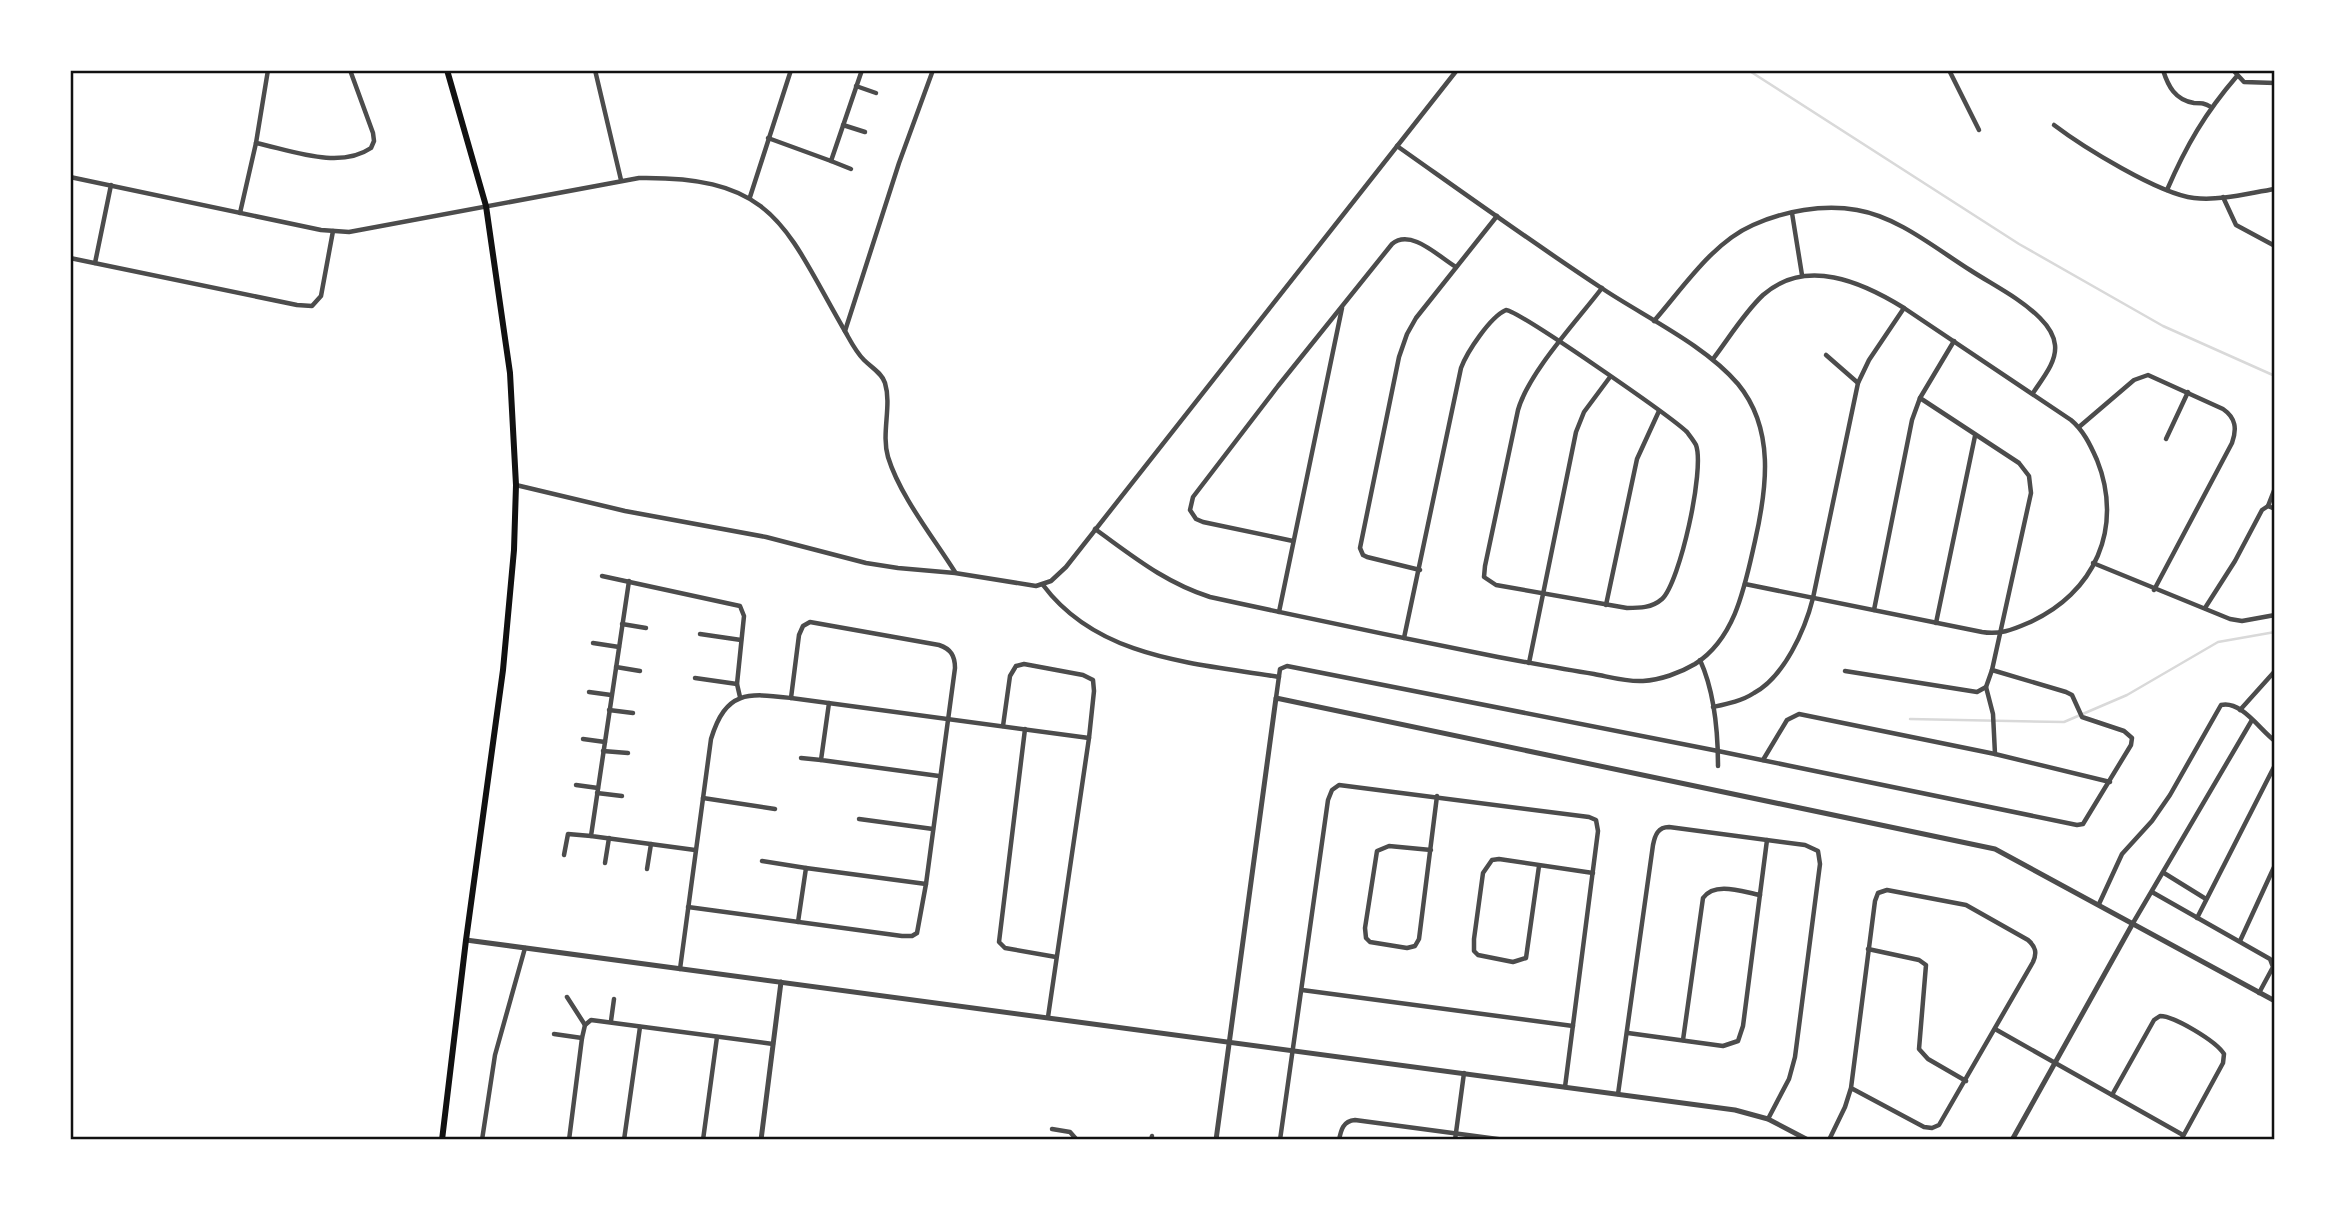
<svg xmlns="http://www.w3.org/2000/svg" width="2345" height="1210" font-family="Barlow,sans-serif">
	<rect width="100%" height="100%" fill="#fff"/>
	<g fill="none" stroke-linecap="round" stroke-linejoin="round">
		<!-- stream -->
		<g stroke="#d9d9d9" stroke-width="2.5">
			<path d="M 1748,70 L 2019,244 L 2163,326 L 2275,376"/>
			<path d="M 1910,719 L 2064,722 L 2127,695 L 2218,642 L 2275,632"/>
		</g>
		<!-- minor -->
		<g stroke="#4c4c4c" stroke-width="4.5">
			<path d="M 595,70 L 621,180"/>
			<path d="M 1949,70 L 1979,130"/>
			<path d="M 2163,70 C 2168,86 2175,100 2194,103 C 2201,103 2205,103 2211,107"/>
			<path d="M 2233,70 L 2244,82 L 2275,83"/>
			<path d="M 856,86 L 876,93"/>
			<path d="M 843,125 L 865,132"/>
			<path d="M 2054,125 C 2083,147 2159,194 2194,198 C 2221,201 2249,193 2275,189"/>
			<path d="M 768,138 L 831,161 L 862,70"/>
			<path d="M 256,143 C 290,150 339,170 371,148 L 374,141 L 373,133 L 350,70"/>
			<path d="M 831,161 L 851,169"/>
			<path d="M 70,177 L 321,230 L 349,232 L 639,178 C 777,176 785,228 846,333 C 851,342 856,352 864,360 C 871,367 882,373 885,383 C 892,406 881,433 888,457 C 900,496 933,537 955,572"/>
			<path d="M 2167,190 C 2186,146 2205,113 2237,76"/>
			<path d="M 750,197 L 791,70"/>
			<path d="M 2223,197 L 2236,225 L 2275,246"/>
			<path d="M 240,213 L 256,143 L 268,70"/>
			<path d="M 1792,213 L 1802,275"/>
			<path d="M 70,258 L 297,305 L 312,306 L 321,296 L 333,231"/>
			<path d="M 95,263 L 111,185"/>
			<path d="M 1654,321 C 1683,288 1712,243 1753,225 C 1784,211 1823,204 1857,210 C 1898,217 1935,248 1970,270 C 1993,285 2020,298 2040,318 C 2047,325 2054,335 2055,345 C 2057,362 2042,379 2033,393"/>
			<path d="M 845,331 L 899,163 L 933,70"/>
			<path d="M 1826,355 L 1858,383"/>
			<path d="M 1713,359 C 1729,338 1744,313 1763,295 C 1806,257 1862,282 1904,308 L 2071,420 C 2083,430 2090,444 2097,460 C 2124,527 2095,594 2028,623 C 2012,630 1999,635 1982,632 L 1745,584"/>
			<path d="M 2079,427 L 2134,380 L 2148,375 L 2223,409 C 2236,418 2237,429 2232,443 L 2154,590"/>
			<path d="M 2166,439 L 2188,392"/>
			<path d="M 516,485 L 625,511 L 766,537 L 866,563 L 898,568 L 955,573 L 1036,586 L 1051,581 L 1066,567 L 1457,70"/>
			<path d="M 2268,506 L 2275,488"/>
			<path d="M 1095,529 C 1134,557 1164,582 1210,597 C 1306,618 1402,638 1498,657 C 1530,663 1562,669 1594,674 C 1610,677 1627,682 1643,681 C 1660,680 1680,673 1695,664 C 1736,638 1745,585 1755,541 C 1767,488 1775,429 1738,384 C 1705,345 1645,317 1603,289 C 1533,243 1465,194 1397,146"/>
			<path d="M 1293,541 L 1203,522 L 1196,519 L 1190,510 L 1193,497 L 1278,386 L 1392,244 C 1411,228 1439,257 1456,267"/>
			<path d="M 2093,563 L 2230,619 L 2242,621 L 2275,615"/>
			<path d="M 1420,570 L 1367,557 L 1363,555 L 1360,548 L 1399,357 L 1407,334 L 1416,318 L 1497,216"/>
			<path d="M 602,576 L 740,606 L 744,616 L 737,684 L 740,697"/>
			<path d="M 629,581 L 591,836 L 695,850"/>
			<path d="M 1043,585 C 1098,659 1195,663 1279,677"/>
			<path d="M 1606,605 L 1637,459 L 1659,411"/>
			<path d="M 2205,608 L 2235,561 L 2262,510 L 2268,506 L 2275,509"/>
			<path d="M 1874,610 L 1912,420 L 1920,398 L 1954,341"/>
			<path d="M 1279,612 L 1342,308"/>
			<path d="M 1936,623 L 1975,436"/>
			<path d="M 622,624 L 646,628"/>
			<path d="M 700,634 L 741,640"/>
			<path d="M 1404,638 L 1461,368 C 1467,352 1490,317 1506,310 C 1521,312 1670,416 1687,432 C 1690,436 1694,441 1696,445 C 1705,469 1680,582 1662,599 C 1652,608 1639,608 1627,608 L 1496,585 L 1484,577 L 1485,566 L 1518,410 C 1529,372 1576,322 1602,288"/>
			<path d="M 593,643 L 619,647"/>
			<path d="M 1700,660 C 1715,693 1718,731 1718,766"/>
			<path d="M 1529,663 L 1576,432 L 1584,412 L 1610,377"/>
			<path d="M 616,667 L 640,671"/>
			<path d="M 1845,671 L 1977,692 L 1986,687 L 1992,670 L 2031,493 L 2029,476 L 2019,463 L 1920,398"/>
			<path d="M 695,678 L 737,684"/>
			<path d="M 1986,687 L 1993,714 L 1995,754 L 2110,782"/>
			<path d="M 589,692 L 611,695"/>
			<path d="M 1276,698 L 1280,669 L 1287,666 L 1718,751 L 2077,825 L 2083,824 L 2131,745 L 2132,738 L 2124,731 L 2082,717 L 2072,695 L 2066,692 L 1992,670"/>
			<path d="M 829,703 L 821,760 L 939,776"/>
			<path d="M 1713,707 C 1727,704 1742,701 1754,693 C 1784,677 1805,630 1813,598 L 1858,383 L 1869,360 L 1904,308"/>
			<path d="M 609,710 L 633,713"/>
			<path d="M 2240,710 L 2275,671"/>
			<path d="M 1003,726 L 1010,676 L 1016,666 L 1024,664 L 1083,675 L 1093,680 L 1094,691 L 1089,738 L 1048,1017"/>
			<path d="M 1025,729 L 999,942 L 1005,948 L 1056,957"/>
			<path d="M 583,739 L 605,742"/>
			<path d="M 603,751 L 628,753"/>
			<path d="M 801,758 L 821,760"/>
			<path d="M 1763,760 L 1787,720 L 1799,714 L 1995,754"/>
			<path d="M 576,785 L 598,788"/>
			<path d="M 597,793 L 622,796"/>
			<path d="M 703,798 L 775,809"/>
			<path d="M 859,819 L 933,829"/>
			<path d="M 1431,850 L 1389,846 L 1377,851 L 1365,928 L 1366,938 L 1370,942 L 1407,948 L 1415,946 L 1419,939 L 1437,796"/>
			<path d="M 564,855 L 568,834 L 591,836"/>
			<path d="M 762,861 L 806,868"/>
			<path d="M 605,863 L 609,838"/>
			<path d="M 1539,866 L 1526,958 L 1513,962 L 1478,955 L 1474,951 L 1474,939 L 1483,873 L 1492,860 L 1499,859 L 1593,873"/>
			<path d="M 647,869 L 651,844"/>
			<path d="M 2164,873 L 2206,899"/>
			<path d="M 2152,892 L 2270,959 L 2273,967 L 2259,993"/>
			<path d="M 2099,904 L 2122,854 L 2152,821 L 2170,795 L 2221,705 C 2241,700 2260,730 2275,741"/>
			<path d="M 688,907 L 902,936 L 912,936 L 917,933 L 926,884 L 955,668 C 955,656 951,649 939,645 L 810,622 L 803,626 L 799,635 L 791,698"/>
			<path d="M 2197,918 L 2275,765"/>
			<path d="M 798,922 L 806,868 L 926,884"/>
			<path d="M 2133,923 L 2252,720"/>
			<path d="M 2240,941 L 2275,865"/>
			<path d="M 1868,949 L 1919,960 L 1926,965 L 1919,1049 L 1928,1059 L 1966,1081"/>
			<path d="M 680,969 L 711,739 C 726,690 748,693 791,698 L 1089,738"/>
			<path d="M 1302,990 L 1573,1026"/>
			<path d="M 567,997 L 585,1025"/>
			<path d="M 611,1021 L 614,999"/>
			<path d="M 1995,1029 L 2183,1135"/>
			<path d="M 1628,1033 L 1723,1046 L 1738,1041 L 1743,1026 L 1767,840"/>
			<path d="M 554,1034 L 582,1038"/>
			<path d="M 1683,1040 L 1703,898 C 1715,881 1743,892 1760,895"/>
			<path d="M 1618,1094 L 1653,845 C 1655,835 1658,827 1669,827 L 1805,845 L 1818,851 L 1820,864 L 1795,1057 L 1789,1079 L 1768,1119"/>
			<path d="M 2112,1095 L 2154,1020 L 2160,1016 C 2174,1016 2216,1041 2224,1054 L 2223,1063 L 2181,1140"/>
			<path d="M 1052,1129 L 1070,1132 L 1077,1140"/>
			<path d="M 482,1140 L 495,1055 L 525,948"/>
			<path d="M 569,1140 L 582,1038 L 585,1025 L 591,1020 L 773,1044"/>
			<path d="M 624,1140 L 640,1027"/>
			<path d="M 703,1140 L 717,1037"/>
			<path d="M 1151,1140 L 1152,1136"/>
			<path d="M 1280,1140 L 1328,800 L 1332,790 L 1339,785 L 1589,817 L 1596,820 L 1598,831 L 1565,1087"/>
			<path d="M 1339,1140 C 1341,1130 1343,1121 1355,1120 L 1505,1140"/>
			<path d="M 1455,1140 L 1464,1073"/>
			<path d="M 1829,1140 L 1845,1107 L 1851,1088 L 1875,901 L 1878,893 L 1887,890 L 1966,905 L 2028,940 C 2036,947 2037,953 2033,962 L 1939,1125 L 1932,1128 L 1924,1127 L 1851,1088"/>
		</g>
		<!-- tertiary -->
		<g stroke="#4c4c4c" stroke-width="5">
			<path d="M 466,940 L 1735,1110 L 1768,1119 L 1808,1140"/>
			<path d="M 761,1140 L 781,982"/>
			<path d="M 1216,1140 L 1276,698 L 1995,849 L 2275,1001"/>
			<path d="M 2012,1140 L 2133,923"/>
		</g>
		<!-- secondary -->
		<path stroke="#111" stroke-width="6" d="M 442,1140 L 466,940 L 503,670 L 514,550 L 516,485 L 510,373 L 486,206 L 447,70"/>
	</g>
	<!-- border -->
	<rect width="2345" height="1210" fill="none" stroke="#ffffff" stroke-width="144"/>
	<rect x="72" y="72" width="2201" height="1066" fill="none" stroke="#111" stroke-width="2.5"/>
</svg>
